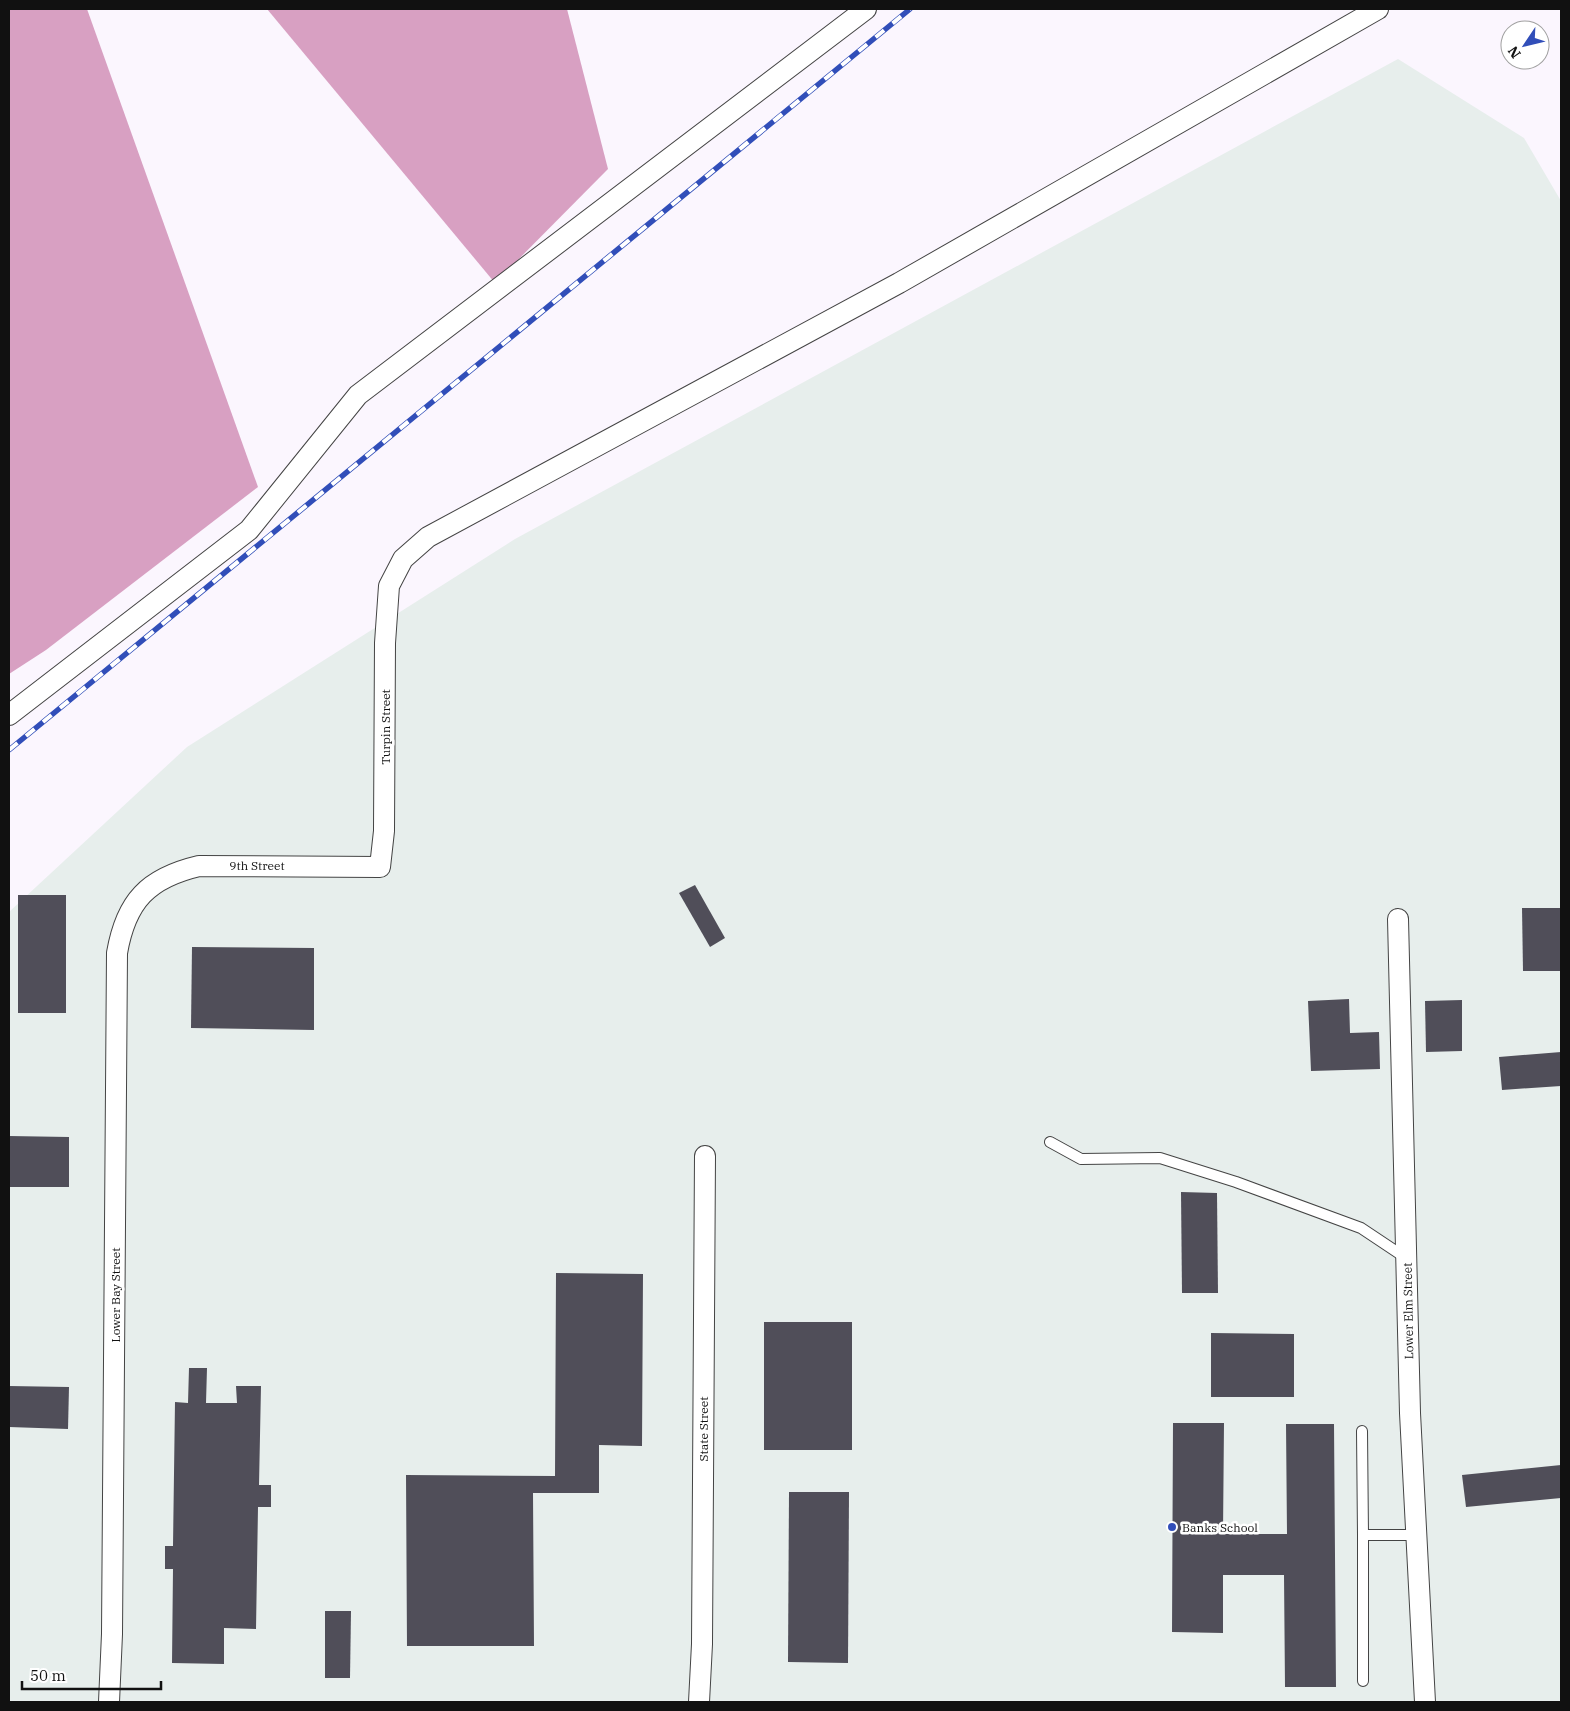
<svg xmlns="http://www.w3.org/2000/svg" width="1570" height="1711" font-family="'IBM Plex Serif',serif">
	<rect width="100%" height="100%" fill="#fbf6fe"/>
	<!-- industrial -->
	<path fill="#e7eeec" d="M 1398,59 L 1524,138 L 1561,201 L 1561,1702 L 9,1702 L 9,912 L 187,747 L 515,539 Z"/>
	<!-- forest -->
	<g fill="#d8a0c2">
		<path d="M 9,9 L 87,9 L 258,487 L 46,650 L 9,674 Z"/>
		<path d="M 267,9 L 567,9 L 608,169 L 495,283 Z"/>
	</g>
	<!-- building -->
	<g fill="#504e59">
		<path d="M 695,885 L 725,938 L 710,947 L 679,893 Z"/>
		<rect x="18" y="895" width="48" height="118"/>
		<path d="M 1522,908 L 1561,908 L 1561,971 L 1523,971 Z"/>
		<path d="M 192,947 L 314,948 L 314,1030 L 191,1028 Z"/>
		<path d="M 1349,999 L 1350,1033 L 1379,1032 L 1380,1069 L 1311,1071 L 1308,1001 Z"/>
		<path d="M 1462,1000 L 1462,1051 L 1426,1052 L 1425,1001 Z"/>
		<path d="M 1561,1052 L 1561,1086 L 1502,1090 L 1499,1057 Z"/>
		<path d="M 9,1136 L 69,1137 L 69,1187 L 9,1187 Z"/>
		<path d="M 1181,1192 L 1217,1193 L 1218,1293 L 1182,1293 Z"/>
		<path d="M 556,1273 L 643,1274 L 642,1446 L 599,1445 L 599,1493 L 533,1493 L 534,1646 L 407,1646 L 406,1475 L 555,1476 Z"/>
		<rect x="764" y="1322" width="88" height="128"/>
		<path d="M 1211,1333 L 1294,1334 L 1294,1397 L 1211,1397 Z"/>
		<path d="M 189,1368 L 207,1368 L 206,1403 L 237,1403 L 236,1386 L 261,1386 L 259,1485 L 271,1485 L 271,1507 L 258,1507 L 256,1629 L 224,1628 L 224,1664 L 172,1663 L 173,1569 L 165,1569 L 165,1546 L 173,1546 L 175,1402 L 188,1403 Z"/>
		<path d="M 9,1386 L 69,1387 L 68,1429 L 9,1427 Z"/>
		<path d="M 1173,1423 L 1224,1423 L 1223,1534 L 1287,1534 L 1286,1424 L 1334,1424 L 1336,1687 L 1285,1687 L 1284,1575 L 1223,1575 L 1223,1633 L 1172,1632 Z"/>
		<path d="M 1561,1465 L 1561,1498 L 1466,1507 L 1462,1475 Z"/>
		<path d="M 789,1492 L 849,1492 L 848,1663 L 788,1662 Z"/>
		<path d="M 325,1611 L 351,1611 L 350,1678 L 325,1678 Z"/>
	</g>
	<g fill="none" stroke-linecap="round" stroke-linejoin="round">
		<!-- service casing -->
		<g stroke="#444" stroke-width="12">
			<g id="service">
				<path d="M 1050,1142 L 1081,1159 L 1160,1158 L 1236,1182 L 1361,1228 L 1406,1258"/>
				<path d="M 1362,1431 L 1363,1535"/>
				<path d="M 1363,1681 L 1363,1535 L 1417,1535"/>
			</g>
		</g>
		<!-- minor casing -->
		<g stroke="#444" stroke-width="22">
			<g id="minor">
				<path d="M 9,715 L 249,530 L 358,395 L 866,9"/>
				<path d="M 1398,919 L 1410,1413 L 1425,1702"/>
				<path d="M 109,1702 L 112,1634 L 117,953 C 126,901 148,878 199,866 L 380,867 L 384,831 L 385,643 L 389,586 L 403,559 L 428,537 L 899,283 L 1378,9"/>
				<path d="M 699,1702 L 702,1644 L 705,1156"/>
			</g>
		</g>
		<!-- service -->
		<use href="#service" stroke="#fff" stroke-width="10"/>
		<!-- minor -->
		<use href="#minor" stroke="#fff" stroke-width="20"/>
		<!-- rail casing -->
		<g stroke="#314eb9" stroke-width="5.5">
			<path id="rail" d="M 9,750 L 910,9"/>
		</g>
		<!-- rail -->
		<use href="#rail" stroke="#fff" stroke-width="4" stroke-dasharray="11" stroke-linecap="butt"/>
	</g>
	<!-- markers -->
	<circle fill="#314eb9" stroke="#fff" stroke-width="2" cx="1172" cy="1527" r="5"/>
	<g text-anchor="middle" dominant-baseline="central" stroke-width="5" stroke-linejoin="round" paint-order="stroke">
		<!-- street labels -->
		<g font-size="12" fill="#111" stroke="#fff">
			<text transform="translate(385 727) rotate(-90)">Turpin Street</text>
			<text x="257" y="865">9th Street</text>
			<text transform="translate(115 1295) rotate(-90)">Lower Bay Street</text>
			<text transform="translate(1408 1311) rotate(-91)">Lower Elm Street</text>
			<text transform="translate(703 1429) rotate(-90)">State Street</text>
		</g>
		<!-- poi labels -->
		<g font-size="12" fill="#111" stroke="#fff" text-anchor="start">
			<text x="1182" y="1527">Banks School</text>
		</g>
	</g>
	<!-- border -->
	<rect width="1570" height="1711" fill="none" stroke="#111111" stroke-width="20"/>
	<!-- north arrow -->
	<g transform="translate(1525 45) rotate(235)"><circle r="24" fill="#ffffff" stroke="#a0a0a0"/>
	<path d="M0-4L9 19L0 12L-9 19Z" fill="#314eb9"/>
	<text y="-8" font-size="14" font-weight="bold" text-anchor="middle" fill="#111111">N</text>
	</g>
	<!-- scale -->
	<path d="M22 1681v8h139v-8" fill="none" stroke="#111111" stroke-width="2.5"/>
	<text x="30" y="1681" font-size="15" fill="#111111" stroke="#ffffff" stroke-width="4" paint-order="stroke">50 m</text>
</svg>
